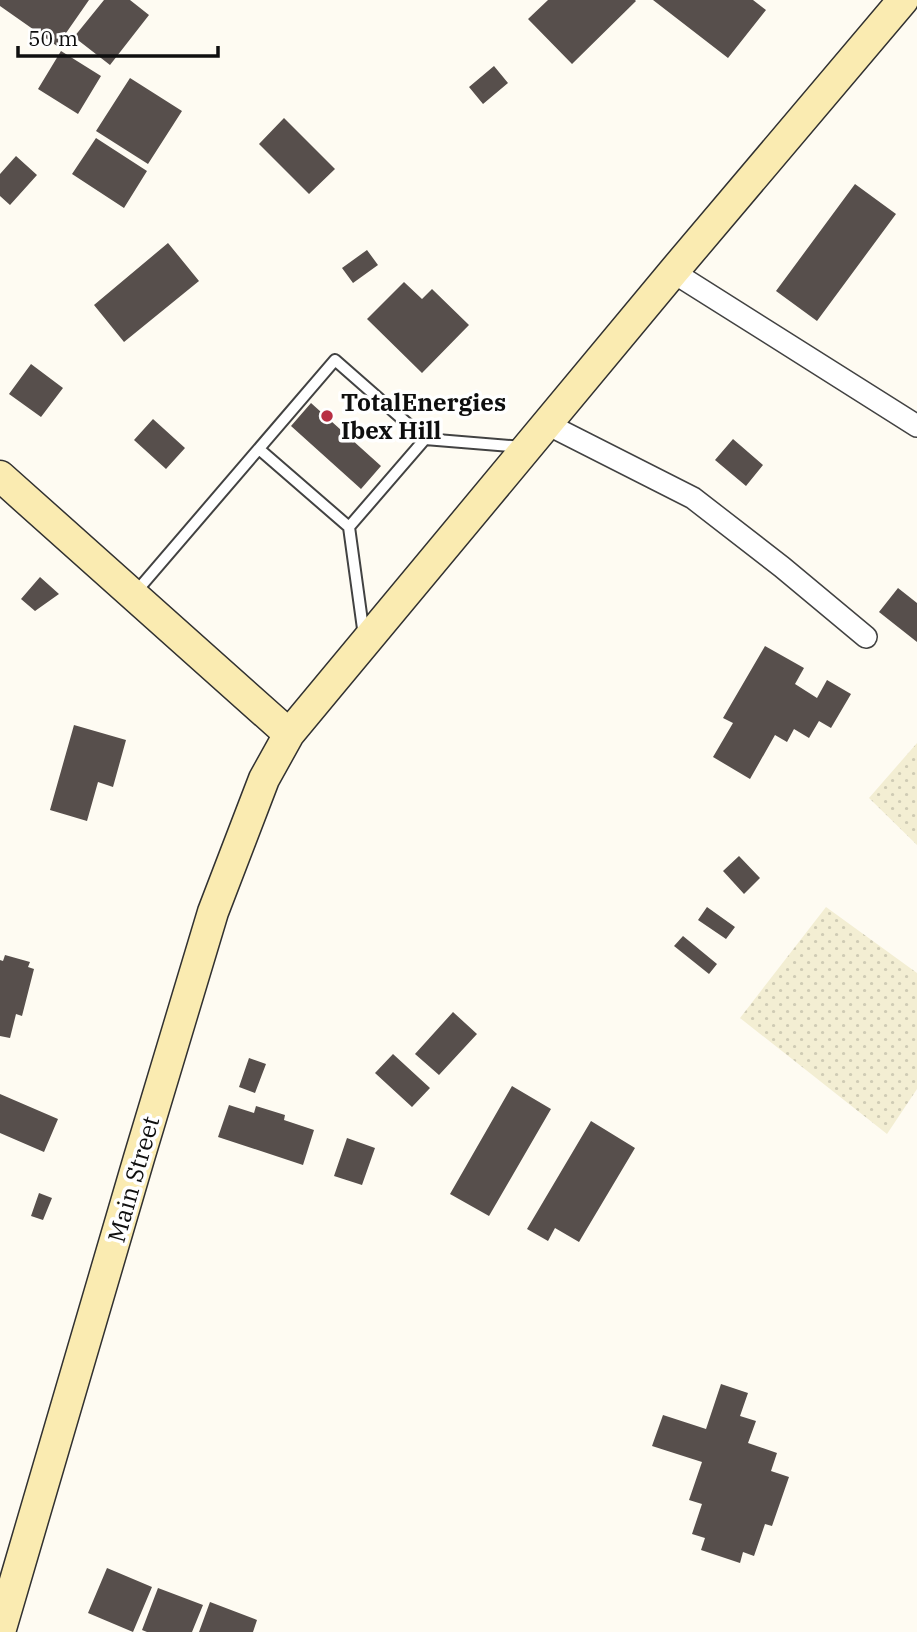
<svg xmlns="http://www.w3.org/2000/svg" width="917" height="1632" font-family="'IBM Plex Serif',serif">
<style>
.farmland{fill:url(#farmland-dots)}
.building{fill:#574f4c}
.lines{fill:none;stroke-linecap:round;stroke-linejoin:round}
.lane-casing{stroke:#424242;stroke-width:14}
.street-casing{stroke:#424242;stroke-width:24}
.secondary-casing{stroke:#313131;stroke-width:33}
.lane{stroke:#fff;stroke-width:10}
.street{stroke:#fff;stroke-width:21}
.secondary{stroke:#faebb1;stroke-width:30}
.poi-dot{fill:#b82f42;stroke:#fff;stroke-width:2.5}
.labels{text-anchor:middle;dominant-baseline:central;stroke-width:7;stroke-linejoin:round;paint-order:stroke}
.poi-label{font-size:24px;font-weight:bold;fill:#0f0f0f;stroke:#fff;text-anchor:start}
.street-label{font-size:24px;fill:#0f0f0f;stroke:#fff}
</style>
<defs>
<pattern id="farmland-dots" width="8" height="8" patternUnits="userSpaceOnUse" patternTransform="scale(1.75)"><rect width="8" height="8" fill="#f3eed3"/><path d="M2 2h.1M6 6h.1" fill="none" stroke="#cfcbb4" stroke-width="1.8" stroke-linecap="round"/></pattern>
</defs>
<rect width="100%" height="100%" fill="#fefbf2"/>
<!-- farmland -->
<path class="farmland" d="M917 743V845L869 798Z
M826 907 917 973V1089L887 1134 740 1018Z"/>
<!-- building -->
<path class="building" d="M0 0H89L57 46 0 6Z
M104 0H130L149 15 110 65 74 37Z
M548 0H635L636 1 572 64 528 19Z
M653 0H753L766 10 728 58Z
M61 51 101 76 78 114 38 89Z
M494 66 508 83 483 104 469 87Z
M130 78 182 111 148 164 96 131Z
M284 118 335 169 309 194 259 144Z
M96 138 147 171 124 208 72 174Z
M16 156 37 175 10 205 0 196V174Z
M855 184 896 214 817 321 776 291Z
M168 243 199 281 124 342 94 305Z
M367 250 378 265 353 283 342 268Z
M404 282 422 299 432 289 469 325 422 373 367 319Z
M31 364 63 388 41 417 9 394Z
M311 403 381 466 361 489 291 426Z
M153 419 185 448 166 469 134 440Z
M733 439 763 465 746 486 715 460Z
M40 577 59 594 35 611 21 599Z
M898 588 917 603V642L879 612Z
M765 646 804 668 795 684 817 698 827 680 851 694 831 728 819 721 809 738 794 729 787 742 775 735 750 779 713 757 733 723 723 718Z
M74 725 126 740 113 787 98 782 87 821 50 810Z
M739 856 760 878 744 894 723 871Z
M707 907 735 927 726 939 698 920Z
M683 936 717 964 709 974 674 946Z
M5 955 30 962 28 967 34 969 22 1016 16 1014 10 1038 0 1036V960L3 961Z
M453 1012 477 1034 439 1075 415 1054Z
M393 1054 430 1088 412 1107 375 1073Z
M249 1058 266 1064 255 1093 239 1087Z
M512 1086 551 1109 489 1216 450 1194Z
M0 1094 58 1119 44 1152 0 1133Z
M229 1105 254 1113 256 1106 285 1115 284 1120 314 1130 303 1165 218 1137Z
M591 1121 635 1148 579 1242 555 1228 548 1241 527 1229Z
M347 1138 375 1148 362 1185 334 1176Z
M39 1193 52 1198 43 1220 31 1216Z
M721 1384 748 1393 740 1416 756 1421 748 1443 777 1453 771 1471 789 1477 772 1526 765 1524 754 1556 743 1552 740 1563 701 1550 705 1538 692 1534 702 1504 689 1500 702 1462 652 1446 663 1415 706 1429Z
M107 1568 152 1587 133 1632 88 1613Z
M158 1588 203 1605 192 1632H147L142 1630Z
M210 1602 257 1620 253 1632H199Z"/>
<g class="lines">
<defs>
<path id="lane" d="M425 439 523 447
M349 527 364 636
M135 593 335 360 425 439 349 527 259 449"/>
<path id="street" d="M673 272 917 426
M547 424 693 498 782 567 866 637"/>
<path id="secondary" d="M0 476 289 734
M0 1632 139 1158 213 912 264 779 289 734 328 687 673 272 903 0"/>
</defs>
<!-- lane casing -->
<use href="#lane" class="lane-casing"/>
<!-- street casing -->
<use href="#street" class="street-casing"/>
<!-- secondary casing -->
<use href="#secondary" class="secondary-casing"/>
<!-- lane -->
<use href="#lane" class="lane"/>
<!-- street -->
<use href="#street" class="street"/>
<!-- secondary -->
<use href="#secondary" class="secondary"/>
</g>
<!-- markers -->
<circle class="poi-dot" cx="327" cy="416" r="7"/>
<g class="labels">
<!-- poi labels -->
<g class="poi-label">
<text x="341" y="402">TotalEnergies<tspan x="341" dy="28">Ibex Hill</tspan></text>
</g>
<!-- street labels -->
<g class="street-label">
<text transform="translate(133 1179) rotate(-74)">Main Street</text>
</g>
</g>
<!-- scale -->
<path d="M18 46v10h200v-10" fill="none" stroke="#0f0f0f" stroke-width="3.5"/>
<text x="28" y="46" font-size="21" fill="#0f0f0f" stroke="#ffffff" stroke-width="5" paint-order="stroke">50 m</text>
</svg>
